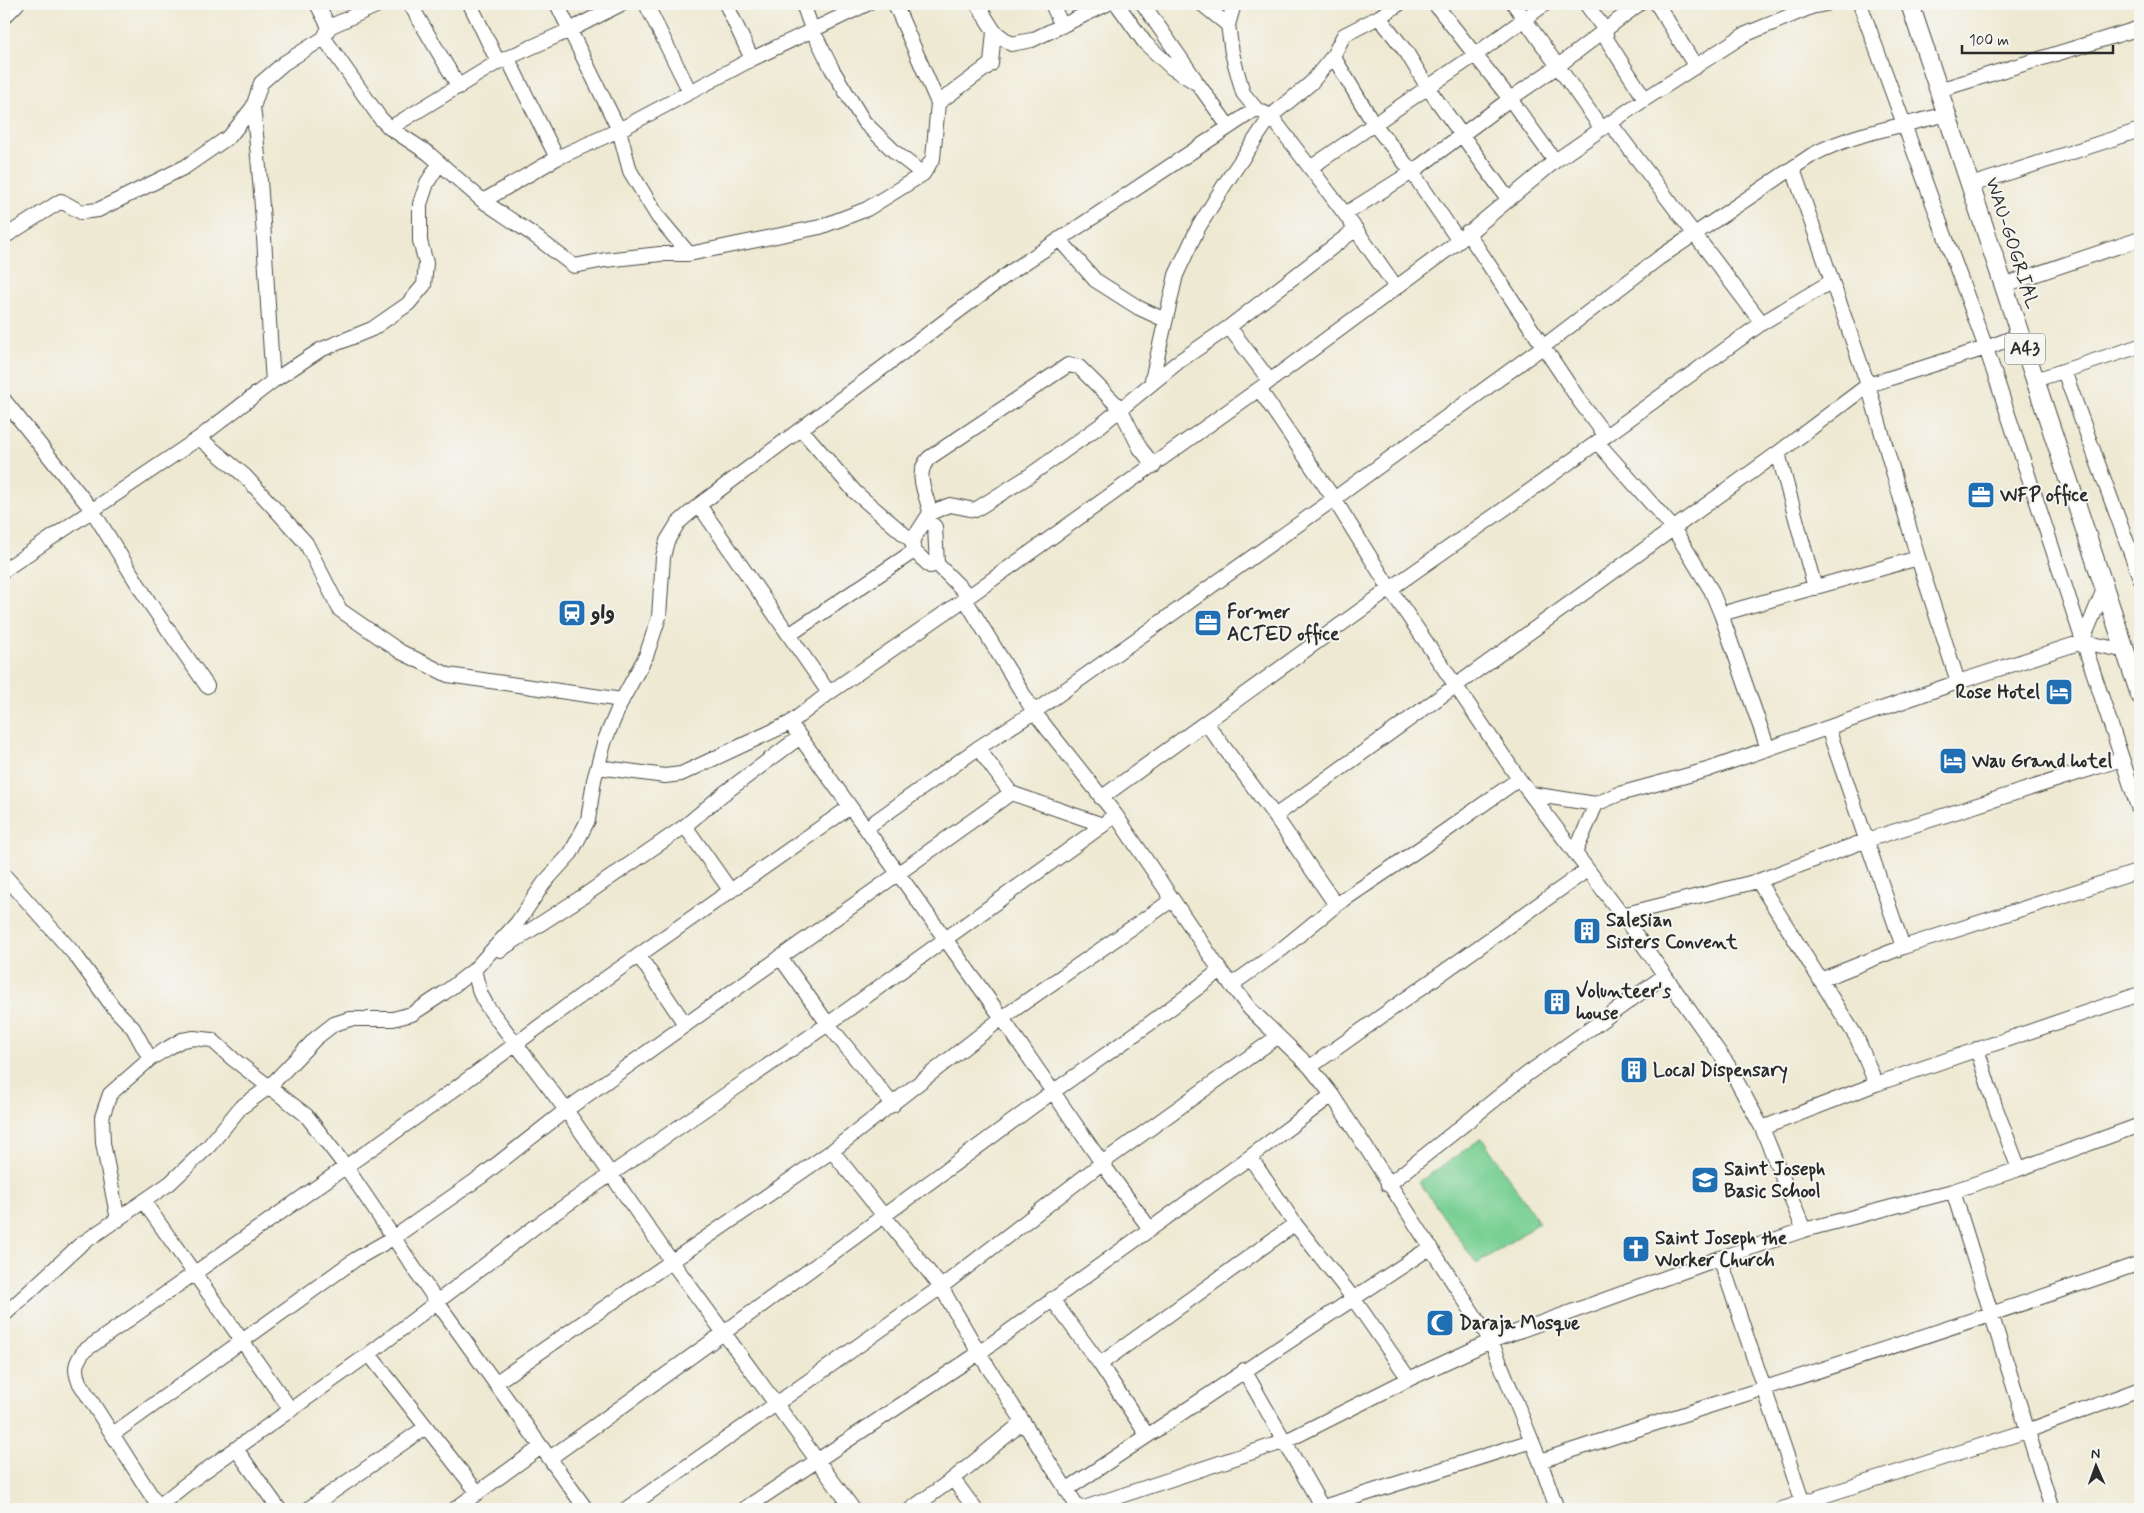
<svg xmlns="http://www.w3.org/2000/svg" width="2144" height="1513" font-family="Mynerve,'Playpen Sans Arabic',sans-serif">
<style>
.green{fill:#7ad094;stroke:#527e60}
.lines{fill:none;stroke-linecap:round;stroke-linejoin:round}
.minor-casing{stroke:#484844;stroke-width:16}
.major-casing{stroke:#484844;stroke-width:20}
.minor{stroke:#fff;stroke-width:14}
.major{stroke:#fff;stroke-width:18}
.labels{text-anchor:middle;dominant-baseline:central;stroke-width:4;stroke-linejoin:round;paint-order:stroke}
.shield{fill:#f6f6f2;stroke:#686867;stroke-width:1}
.shield-label{font-size:18px;font-weight:bold;fill:#2b2b2b}
.street-label{font-size:19px;fill:#2b2b2b;stroke:#f6f6f2}
.poi-label{font-size:19px;font-weight:bold;fill:#2b2b2b;stroke:#f6f6f2;text-anchor:start}
</style>
<rect width="100%" height="100%" fill="#f6f6f2"/>
<filter id="ink" filterUnits="userSpaceOnUse"><feTurbulence type="fractalNoise" baseFrequency=".02" numOctaves="2"/><feDisplacementMap in="SourceGraphic" scale="10" xChannelSelector="R" yChannelSelector="G"/><feConvolveMatrix kernelMatrix="1 2 1 2 8 2 1 2 1" color-interpolation-filters="sRGB"/></filter>
<filter id="wash" filterUnits="userSpaceOnUse"><feTurbulence type="fractalNoise" baseFrequency=".0096" numOctaves="4" result="noise"/><feDisplacementMap in="SourceGraphic" scale="20" xChannelSelector="R" yChannelSelector="G"/><feGaussianBlur stdDeviation="1.12" result="paint"/><feColorMatrix in="noise" values="0 0 0 0 0 0 0 0 0 0 0 0 0 0 0 0 0 1.4 0 .05"/><feComposite in="paint" operator="in"/></filter>
<g filter="url(#wash)">
<rect width="100%" height="100%" fill="#eee9d2"/>
<!-- green -->
<path class="green" d="M1482 1138 1539 1223 1477 1264 1419 1182Z"/>
</g>
<g filter="url(#ink)">
<g class="lines">
<defs>
<path id="minor" d="M317 4 329 27 324 38 380 118 390 128 428 153 483 201 532 234 574 266 605 260 660 254H689L820 227 867 209 923 174 933 158 938 103 895 4
M410 4 459 87
M470 4 498 62
M557 4 619 130 630 171 658 217 689 254
M646 4 690 92
M726 4 752 59
M803 4 812 29 832 69 864 122 896 153 923 174
M977 4 994 31
M1052 4 1062 26
M1117 4 1145 43 1172 68 1198 84 1229 127
M1143 4 1195 79
M1202 4 1228 25
M1234 4 1228 25 1232 53 1243 93 1256 109
M1435 4 1510 99 1555 161
M1514 4 1602 129
M1586 4 1605 30 1607 40 1645 99
M1657 4 1696 67
M1860 4 1986 348 2140 813
M4 17 17 4
M1379 17 1407 53 1428 88 1508 199
M329 27 380 4
M1333 56 1374 124 1412 172 1459 241
M508 59 557 158
M1939 90 2140 28
M938 103 991 64 994 31 1011 44 1032 40 1107 4
M253 107C264 198 266 290 273 381
M1610 123 1762 323
M390 128 498 62 570 30 621 4
M1310 168 1475 55 1545 4
M1793 169 1868 385 1918 558 1958 682
M1971 185 2140 130
M483 201 557 158 619 130 752 59 867 4
M1345 214 1412 172 1510 99 1558 66 1639 4
M1467 232 1581 403 1606 436
M4 237 61 201 81 212 98 210 185 167 230 136 253 107 261 83 284 63 324 38
M1059 239 1095 280 1139 308 1165 320
M2004 285 2140 239
M1229 327 1270 381
M2064 371 2140 578
M2035 380 2140 346
M1151 384 1176 275 1198 228 1225 184 1271 116 1311 83 1333 56 1344 35 1379 17 1399 4
M1259 389 1334 499 1390 589 1519 779 1622 915 1728 1065 1762 1128 1804 1230
M4 400 92 510 149 602 207 686
M801 429 855 492 912 541 914 551 930 566 937 564
M199 438 245 476 306 543 340 610 401 652 448 675 622 700
M1597 442 1673 528 1711 590 1721 614 1768 749
M1778 453 1815 588
M699 505 829 693
M930 513 950 505 975 510 1026 478 1101 425 1178 362 1229 327 1356 229
M927 519 935 527 937 564 969 596
M912 541 930 513C927 493 913 475 929 458L1068 365 1079 367 1120 408 1140 448 1154 466
M4 570 199 438 273 381 320 350 372 329 408 304 424 285 426 263 420 241V204L427 183 439 164
M965 599 1034 712 1115 814 1220 970 1250 1009 1310 1067 1332 1095 1491 1341 1540 1461 1557 1509
M1721 614 1918 558
M789 635 914 551
M2082 642 2105 587
M790 723 1002 1018 1102 1163 1150 1229
M1206 723 1275 816 1336 905
M1828 728 1903 947
M598 767 665 776 681 774 790 723 829 693 965 599 1259 389 1459 241 1555 161 1645 99 1744 35 1811 7 1826 4
M1011 793 1103 825
M1531 794 1596 804 1619 794 1707 770 1958 682 2082 642 2127 651
M1101 798 1390 589 1517 500 1762 323 1832 281
M1275 816 1778 453 1868 385 1986 348 2020 335
M866 828 978 748 1034 712 1334 499 1544 346 1659 258 1812 155C1853 133 1902 126 1947 114
M1575 853 1596 804
M4 875 76 956 113 1007 133 1028 150 1059
M1758 881 1857 1038 1876 1084
M730 890 685 826 723 794 800 737
M1622 915 1758 881 1867 840 2122 759
M500 950 585 895 685 826
M639 956 685 1024
M780 957 828 1024 893 1105
M474 970 480 993 487 1006 566 1110 672 1262 776 1404 941 1287 1102 1163 1277 1037
M1820 980 1903 947 2140 871
M1231 985 1282 949 1336 905 1431 841 1519 779
M1977 1049 1995 1106 2019 1169
M1310 1067 1587 870
M1762 1128 1876 1084 2140 994
M832 1151 941 1287 979 1353 1079 1509
M1250 1157 1295 1224 1353 1298 1409 1379
M1388 1185 1527 1074 1664 976
M1953 1191 2052 1509
M144 1202 291 1410
M118 1220 103 1143 102 1117 110 1094 150 1059 168 1048 182 1040 194 1038 212 1040 233 1059 306 1115 346 1167 437 1302 586 1509
M1720 1258 1805 1509
M1052 1299 1100 1364 1147 1435
M4 1315 80 1245 170 1183 209 1146 240 1108 269 1087 316 1038 334 1024 350 1019H393L412 1014 444 993 474 970 517 923 544 883 571 853 588 820 594 780 605 740 622 700 646 656 659 617 663 557 667 541 678 523 699 505 1012 271 1256 109 1271 116 1345 214 1396 287
M369 1354 478 1493
M1100 1364 1295 1224
M1244 1370 1323 1509
M495 1383 832 1151 1002 1018 1172 900
M113 1434 356 1259 393 1238 482 1176 566 1110 1011 793 978 748
M236 1449 279 1509
M550 1458C708 1345 865 1230 1021 1115 1087 1066 1157 1022 1220 970
M1540 1461C1740 1395 1942 1333 2140 1263
M953 1479 975 1509
M1066 1490 1431 1247
M158 1506 79 1382C74 1369 75 1363 84 1351L429 1108 582 995 850 807
M155 1509 185 1485 369 1354 536 1226 828 1024 1103 825 1115 814
M308 1509 426 1427
M455 1509 541 1447
M626 1509 776 1404 853 1509
M744 1509 979 1353 1250 1157 1332 1095
M911 1509 953 1479 1023 1422
M1081 1509 1286 1441 1409 1379 1491 1341 1720 1258 1804 1230 1953 1191 2019 1169 2140 1125
M1317 1509 1532 1441
M1782 1509 2027 1431 2140 1389"/>
<path id="major" d="M1910 4 2140 695"/>
</defs>
<!-- minor casing -->
<use href="#minor" class="minor-casing"/>
<!-- major casing -->
<use href="#major" class="major-casing"/>
<!-- minor -->
<use href="#minor" class="minor"/>
<!-- major -->
<use href="#major" class="major"/>
</g>
</g>
<!-- icons -->
<defs>
<symbol id="office-square" viewBox="-11 -11 22 22"><rect x="-9" y="-9" width="18" height="18" rx="4" fill="#1f6fb2" stroke="#f6f6f2"/><path d="M-6-3h4V-5.5h4V-3h4V5H-6ZM-1-4.5V-3h2v-1.5ZM-6 0V1H6V0Z" fill="#fff"/></symbol>
<symbol id="station-square" viewBox="-11 -11 22 22"><rect x="-9" y="-9" width="18" height="18" rx="4" fill="#1f6fb2" stroke="#f6f6f2"/><path d="M-3-6H3Q5-6 5-4V2Q5 4 3 4L4.5 6H3L1.5 4h-3L-3 6H-4.5L-3 4Q-5 4-5 2V-4Q-5-6-3-6ZM-3.5-4v3h7v-3ZM-3.5 1v1.5H-2V1ZM2 1v1.5H3.5V1Z" fill="#fff"/></symbol>
<symbol id="hotel-square" viewBox="-11 -11 22 22"><rect x="-9" y="-9" width="18" height="18" rx="4" fill="#1f6fb2" stroke="#f6f6f2"/><path d="M-6-4.5h1.5V1H6V5H4.5V3h-9V5H-6ZM-4 0a1.8 1.8 0 1 1 3.6 0ZM.5 0V-2.5h3Q6-2.5 6 0Z" fill="#fff"/></symbol>
<symbol id="building-square" viewBox="-11 -11 22 22"><rect x="-9" y="-9" width="18" height="18" rx="4" fill="#1f6fb2" stroke="#f6f6f2"/><path d="M-4-6H4V6H1V3H-1V6H-4ZM-2.5-4.3h1.7v1.8h-1.7ZM.8-4.3h1.7v1.8H.8ZM-2.5-1h1.7V.8h-1.7ZM.8-1h1.7V.8H.8Z" fill="#fff"/></symbol>
<symbol id="university-square" viewBox="-11 -11 22 22"><rect x="-9" y="-9" width="18" height="18" rx="4" fill="#1f6fb2" stroke="#f6f6f2"/><path d="M0-5L7-2L0 1L-7-2ZM-4 1L0 2.5L4 1V4Q0 6-4 4Z" fill="#fff"/></symbol>
<symbol id="church-square" viewBox="-11 -11 22 22"><rect x="-9" y="-9" width="18" height="18" rx="4" fill="#1f6fb2" stroke="#f6f6f2"/><path d="M-1.2-6h2.4v3.5h3.3v2.4h-3.3V6h-2.4V-.1h-3.3v-2.4h3.3Z" fill="#fff"/></symbol>
<symbol id="mosque-square" viewBox="-11 -11 22 22"><rect x="-9" y="-9" width="18" height="18" rx="4" fill="#1f6fb2" stroke="#f6f6f2"/><path d="M3.5-4.9A6 6 0 1 0 3.5 4.9A5 5 0 1 1 3.5-4.9Z" fill="#fff"/></symbol>
</defs>
<g fill-rule="evenodd">
<use href="#office-square" x="1965" y="479" width="32" height="32"/>
<use href="#station-square" x="556" y="597" width="32" height="32"/>
<use href="#office-square" x="1192" y="607" width="32" height="32"/>
<use href="#hotel-square" x="2043" y="676" width="32" height="32"/>
<use href="#hotel-square" x="1937" y="745" width="32" height="32"/>
<use href="#building-square" x="1571" y="915" width="32" height="32"/>
<use href="#building-square" x="1541" y="986" width="32" height="32"/>
<use href="#building-square" x="1618" y="1054" width="32" height="32"/>
<use href="#university-square" x="1689" y="1164" width="32" height="32"/>
<use href="#church-square" x="1620" y="1233" width="32" height="32"/>
<use href="#mosque-square" x="1424" y="1307" width="32" height="32"/>
</g>
<g class="labels">
<!-- shield labels -->
<rect class="shield" x="2005" y="333.5" width="40" height="31" rx="4"/>
<g class="shield-label">
<text x="2025" y="349">A43</text>
</g>
<!-- street labels -->
<g class="street-label">
<text transform="translate(2012 243) rotate(72)">WAU-GOGRIAL</text>
</g>
<!-- poi labels -->
<g class="poi-label">
<text x="2000" y="495">WFP office</text>
<text x="1227" y="612">Former<tspan x="1227" dy="22">ACTED office</tspan></text>
<text x="591" y="613">واو</text>
<text x="2040" y="692" text-anchor="end">Rose Hotel</text>
<text x="1972" y="761">Wau Grand hotel</text>
<text x="1606" y="920">Salesian<tspan x="1606" dy="22">Sisters Convent</tspan></text>
<text x="1576" y="991">Volunteer's<tspan x="1576" dy="22">house</tspan></text>
<text x="1653" y="1070">Local Dispensary</text>
<text x="1724" y="1169">Saint Joseph<tspan x="1724" dy="22">Basic School</tspan></text>
<text x="1655" y="1238">Saint Joseph the<tspan x="1655" dy="22">Worker Church</tspan></text>
<text x="1459" y="1323">Daraja Mosque</text>
</g>
</g>
<!-- margin -->
<rect width="2144" height="1513" fill="none" stroke="#f6f6f2" stroke-width="20"/>
<!-- north arrow -->
<g transform="translate(2096 1466) rotate(358)" stroke="#f6f6f2" stroke-width="4" paint-order="stroke">
<path d="M0-4L9 19L0 12L-9 19Z" fill="#2b2b2b"/>
<text y="-8" font-size="14" font-weight="bold" text-anchor="middle" fill="#2b2b2b">N</text>
</g>
<!-- scale -->
<path d="M1962 45v8h151v-8" fill="none" stroke="#2b2b2b" stroke-width="2.5"/>
<text x="1969" y="45" font-size="15" fill="#2b2b2b" stroke="#f6f6f2" stroke-width="4" paint-order="stroke">100 m</text>
</svg>
